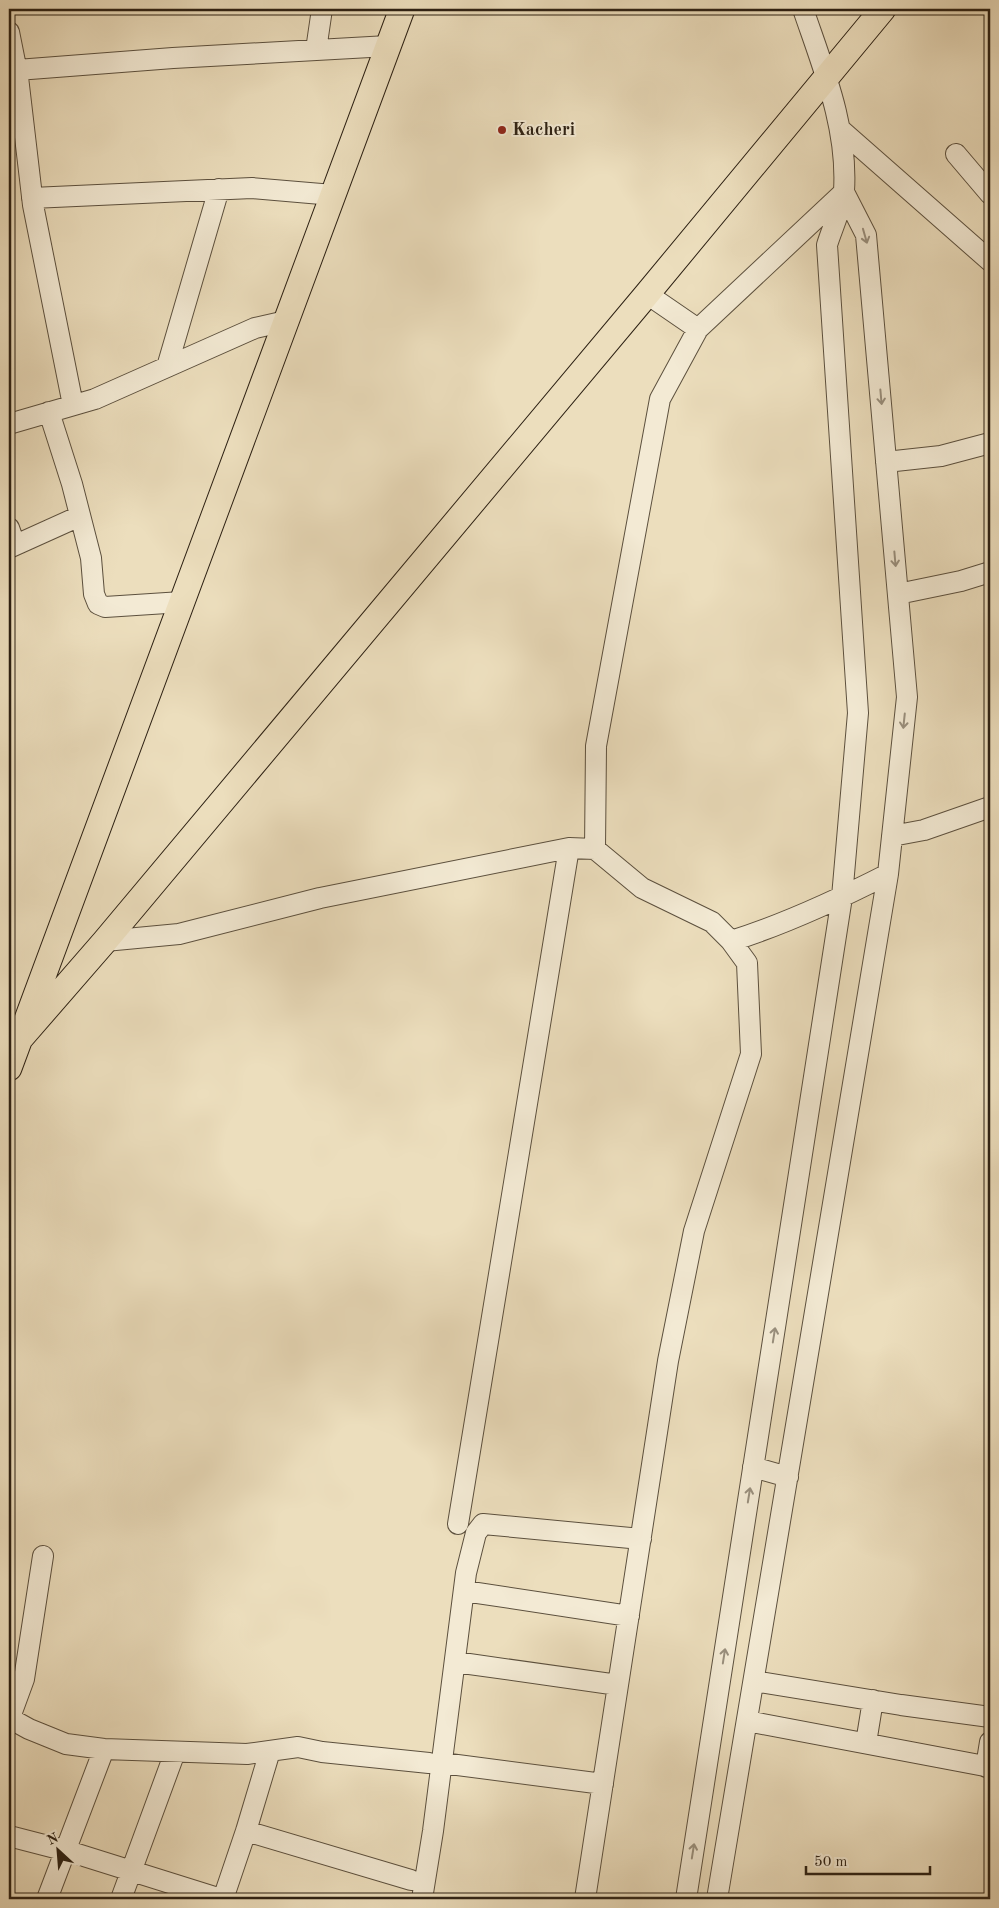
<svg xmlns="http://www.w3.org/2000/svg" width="999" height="1908" font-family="'Old Standard TT',serif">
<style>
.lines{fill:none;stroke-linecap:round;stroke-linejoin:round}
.minor-casing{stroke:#5c503e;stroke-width:22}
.major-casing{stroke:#2c2013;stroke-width:27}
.minor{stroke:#f3ead4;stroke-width:20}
.major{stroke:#ecdebd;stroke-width:25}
.oneway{stroke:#998f7d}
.poi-dot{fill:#8f2418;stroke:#f3ead4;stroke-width:2}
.labels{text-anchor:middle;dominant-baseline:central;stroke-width:4;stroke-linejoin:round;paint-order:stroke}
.poi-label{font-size:18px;font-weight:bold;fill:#2c2013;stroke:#f3ead4;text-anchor:start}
</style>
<rect width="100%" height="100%" fill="#ecdebd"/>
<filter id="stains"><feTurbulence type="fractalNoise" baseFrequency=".004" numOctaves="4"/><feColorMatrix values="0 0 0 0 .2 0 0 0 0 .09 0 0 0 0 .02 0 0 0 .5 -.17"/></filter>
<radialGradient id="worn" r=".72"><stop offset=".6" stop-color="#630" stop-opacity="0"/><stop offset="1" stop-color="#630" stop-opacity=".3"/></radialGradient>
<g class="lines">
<defs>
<path id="minor" d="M9 32 18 77 33 205 73 405
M316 50 322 9
M17 70 173 58 388 46
M841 130 990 261
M956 154 990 194
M32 198 252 188 333 195
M647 294 698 329
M167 367 219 189
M49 412 72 484 91 558 94 594 98 604 105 607 182 602
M9 424 95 399 255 328 286 321
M886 462 941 456 990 443
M9 528 15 545
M9 548 80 516
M898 594 961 581 990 572
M892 836 924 830 990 807
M595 849 596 746 660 399 698 329 842 194
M105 941 179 934 320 898 569 848 595 849 642 888 712 922 731 941 747 963 751 1054 694 1231 668 1361 585 1899
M731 941C786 924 837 900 888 874
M753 1467 788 1477
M458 1524 569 848
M464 1591 629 1616
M455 1662 618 1685
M754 1681 901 1705 990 1717
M9 1718 29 1729 66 1744 104 1749 247 1754 298 1747 322 1752 429 1763
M9 1720 24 1679 43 1556
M747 1721 990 1767
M866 1743 873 1700
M442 1763 603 1784
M986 1767 990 1742
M246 1831 411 1880
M9 1836 71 1852 221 1899
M47 1899 104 1749
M121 1899 175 1752
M223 1899 246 1831 270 1751
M422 1899 433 1831 466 1573 476 1533 483 1524 641 1539
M686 1899 842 897 858 713 827 245C831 231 843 205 844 191 848 127 823 68 803 9
M717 1899 888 874 907 697 866 235 844 192"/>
<path id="major" d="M19 1040 105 941 647 294 883 9
M9 1068 402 9"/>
</defs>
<!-- minor casing -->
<use href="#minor" class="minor-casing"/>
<!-- major casing -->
<use href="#major" class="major-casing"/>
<!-- minor -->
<use href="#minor" class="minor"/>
<!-- major -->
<use href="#major" class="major"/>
</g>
<!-- one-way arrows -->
<defs><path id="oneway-shaft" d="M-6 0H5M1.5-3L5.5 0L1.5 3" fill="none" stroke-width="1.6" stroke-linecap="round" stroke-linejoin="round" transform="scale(1.25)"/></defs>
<g class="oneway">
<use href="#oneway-shaft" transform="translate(865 236) rotate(74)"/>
<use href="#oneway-shaft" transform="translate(881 397) rotate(85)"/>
<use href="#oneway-shaft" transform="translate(895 559) rotate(85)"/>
<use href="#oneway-shaft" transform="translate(904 721) rotate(96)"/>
<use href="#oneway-shaft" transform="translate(774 1335) rotate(-81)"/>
<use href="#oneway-shaft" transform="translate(749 1495) rotate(-81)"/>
<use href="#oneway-shaft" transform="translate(724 1656) rotate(-81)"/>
<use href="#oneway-shaft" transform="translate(693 1851) rotate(-81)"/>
</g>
<!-- markers -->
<circle class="poi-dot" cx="502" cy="130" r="5"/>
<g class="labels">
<!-- poi labels -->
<g class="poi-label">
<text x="512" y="130">Kacheri</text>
</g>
</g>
<!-- margin -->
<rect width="999" height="1908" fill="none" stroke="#ecdebd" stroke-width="30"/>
<rect x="10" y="10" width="979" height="1888" fill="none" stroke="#2c2013" stroke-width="2.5"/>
<rect x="15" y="15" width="969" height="1878" fill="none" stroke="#2c2013"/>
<!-- north arrow -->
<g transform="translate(58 1850) rotate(334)" stroke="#f3ead4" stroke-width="4" paint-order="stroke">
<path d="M0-4L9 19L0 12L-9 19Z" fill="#2c2013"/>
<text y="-8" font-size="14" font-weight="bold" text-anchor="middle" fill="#2c2013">N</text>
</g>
<!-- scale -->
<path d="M806 1866v8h124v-8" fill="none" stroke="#2c2013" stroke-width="2.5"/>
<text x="814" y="1866" font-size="15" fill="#2c2013" stroke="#f3ead4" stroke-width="4" paint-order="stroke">50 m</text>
<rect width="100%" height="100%" filter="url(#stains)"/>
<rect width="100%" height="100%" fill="url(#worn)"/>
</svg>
